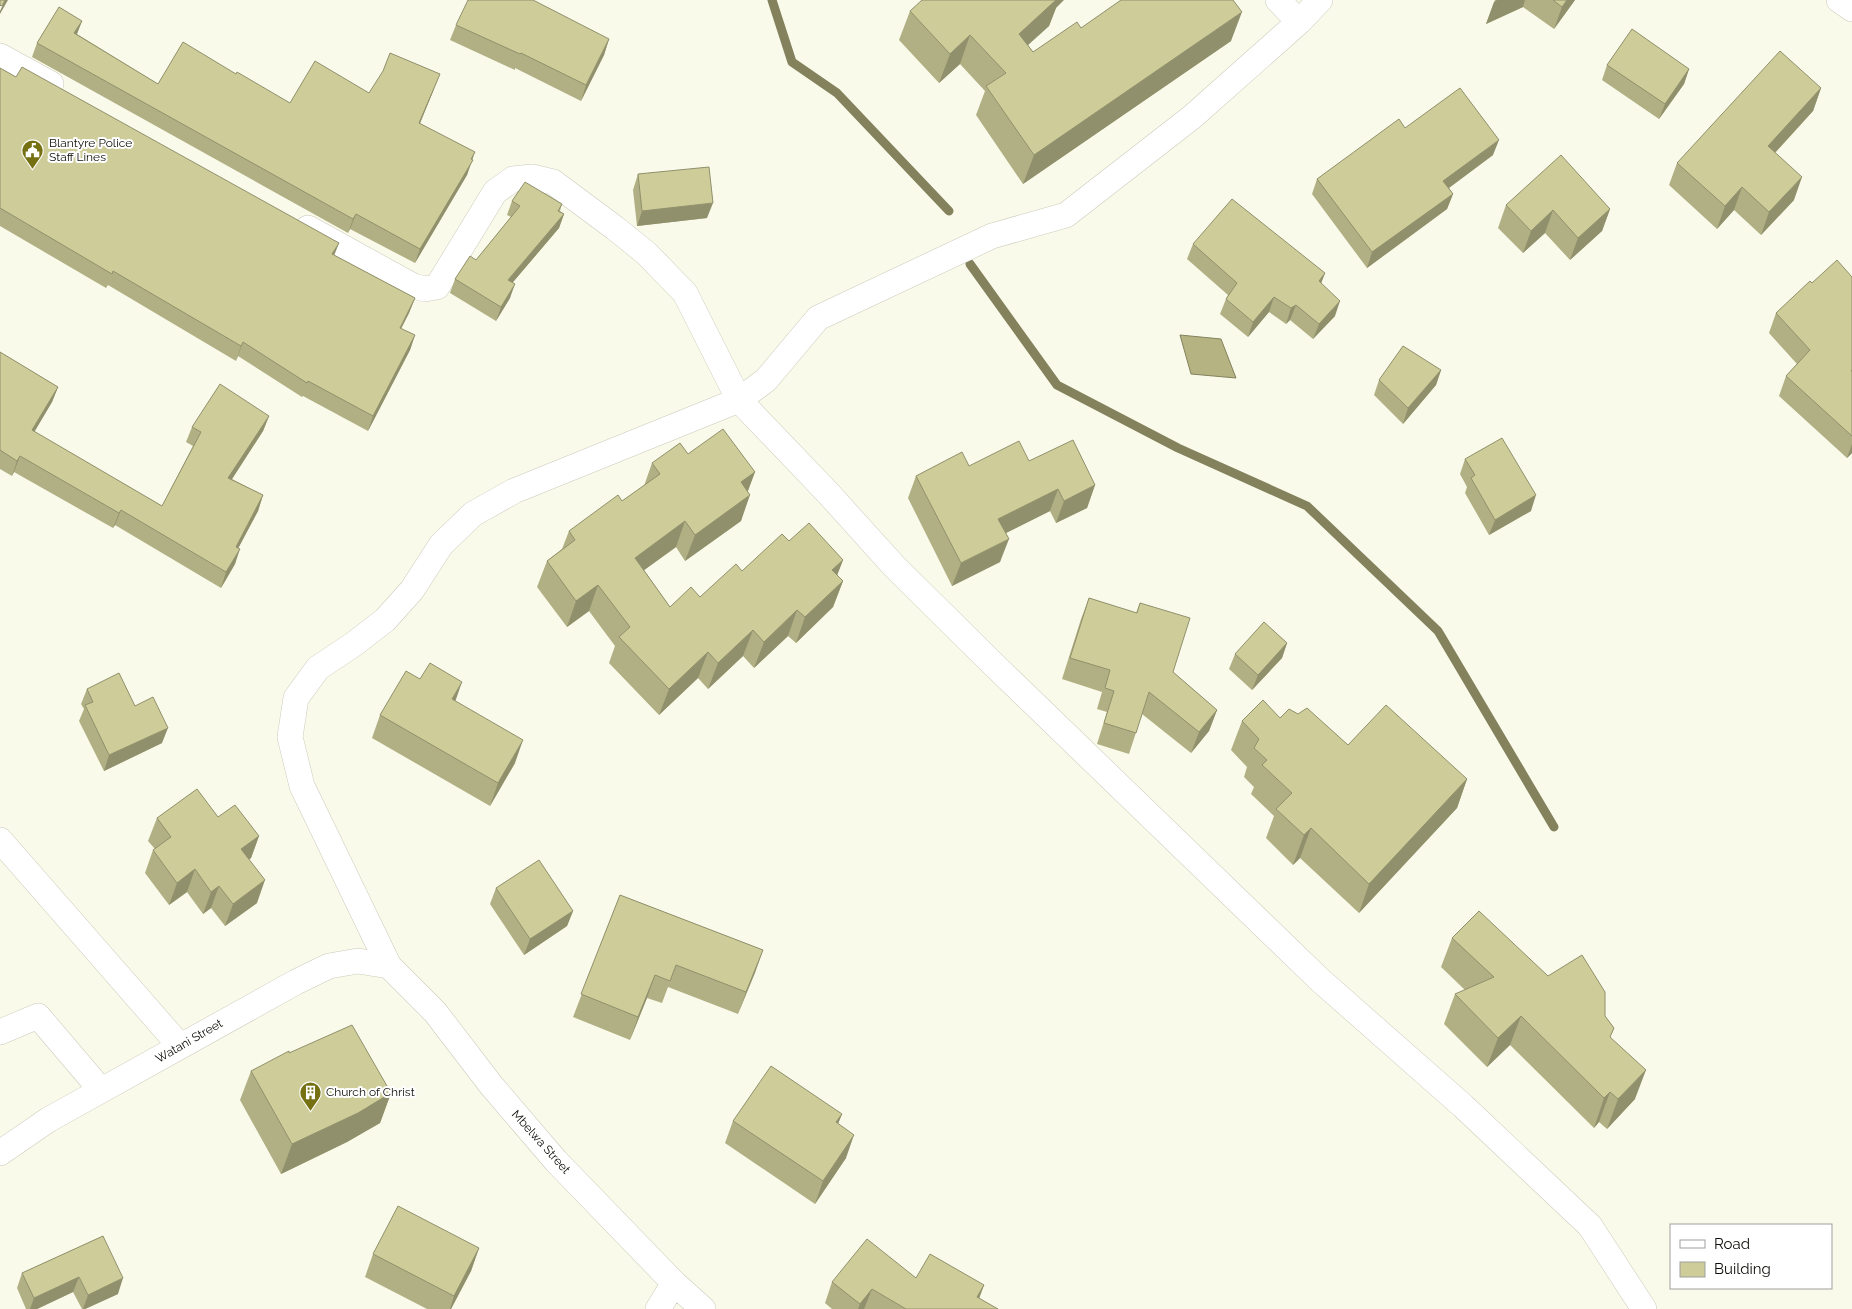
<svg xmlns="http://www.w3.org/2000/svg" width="1852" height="1309" font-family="Raleway,sans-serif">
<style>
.water{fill:#b5b381;stroke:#83825d}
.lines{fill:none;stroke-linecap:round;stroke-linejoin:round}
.stream{stroke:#83825d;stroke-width:9}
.street-casing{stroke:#cbcbbc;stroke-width:26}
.street{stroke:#fff;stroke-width:25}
.wall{fill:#b1b084}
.shaded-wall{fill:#90906c}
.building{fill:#cecd9a;stroke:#90906c}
.labels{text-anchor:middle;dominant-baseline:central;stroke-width:4;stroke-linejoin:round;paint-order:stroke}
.poi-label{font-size:12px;fill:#0e0e09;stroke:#fff;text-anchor:start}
.street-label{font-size:12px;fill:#0e0e09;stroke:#fff}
</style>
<rect width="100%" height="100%" fill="#fafaeb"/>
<!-- water -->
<path class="water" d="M1180 335 1221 339 1236 378 1191 374Z"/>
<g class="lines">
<!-- stream -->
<path class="stream" d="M772 0 792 62 837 93 949 211
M970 264 1057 385 1178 448 1307 506 1438 631 1554 827"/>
<defs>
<path id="street" d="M1278 0 1299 22
M1839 0 1852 9
M0 56 51 84
M308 228 413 286 425 289 437 287 495 192 513 179 532 177 553 182 615 228 646 253 685 293 739 400 828 493 894 566 991 662 1320 980 1463 1106 1590 1226 1644 1309
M0 840 180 1046
M0 1032 38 1016 101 1090
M0 1153 48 1120 296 982 329 966 358 961 389 966
M658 1309 674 1283
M703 1309 674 1283 556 1161 491 1085 435 1012 389 966 302 786 290 737 296 698 318 668 354 644 385 620 412 590 441 545 473 514 514 491 739 400 766 380 818 318 992 236 1066 215 1192 117 1299 22 1320 0"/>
</defs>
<!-- street casing -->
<use href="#street" class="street-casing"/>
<!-- street -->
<use href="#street" class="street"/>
</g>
<!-- wall -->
<path class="wall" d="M1495 0H1575L1554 29 1523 7 1486 24Z
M1056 8 1049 26 1028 45 1033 52 1081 28 1231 41 1023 184 976 115 985 91 960 64 939 83 899 40 910 11Z
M82 21 77 34 158 84 236 74 290 103 369 93 434 89 420 123 472 160 467 175 415 263 350 229 348 233 32 57 37 43Z
M456 25 609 39 604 55 581 101 515 68V70L450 40Z
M1607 65 1689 69 1684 84 1659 119 1602 80Z
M0 68 16 77 339 243 334 255 415 298 409 313 401 329 415 335 410 350 368 431 303 396 302 397 238 356 236 361 108 285 106 288 0 226Z
M1821 88 1813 111 1775 153 1794 200 1761 235 1734 210 1717 229 1669 185 1677 163Z
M1405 128 1493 155 1449 188 1453 194 1447 209 1367 268 1312 194 1317 179Z
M638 174 707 218 637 226 633 190Z
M512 201 562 204 560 211 564 214 559 228 513 282 510 298 496 321 450 293 455 279 476 260 511 217 507 215Z
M1506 205 1610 209 1602 231 1570 260 1545 233 1523 253 1498 228Z
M1193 244 1325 273 1321 283 1335 316 1313 339 1290 320 1286 324 1269 312 1248 337 1220 314 1226 299 1228 295 1187 259Z
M1852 277V453L1847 458 1779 396 1786 376 1797 364 1769 333 1776 313 1812 283Z
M0 352 58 387 52 402 34 432 162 506 193 446 186 442 192 427 269 416 263 431 232 479 263 495 258 511 238 548 235 564 221 588 115 525 113 528 14 472 12 476 0 469Z
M1441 370 1436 385 1403 424 1374 395 1379 380Z
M688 454 755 472 748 491 741 521 685 561 676 547 644 570 670 607 700 597 789 541 843 560 837 575 843 581 833 607 796 643 788 636 754 668 743 656 708 689 698 678 659 715 609 663 615 646 589 611 567 627 537 587 547 561 562 549 569 531 622 501 644 486 652 463Z
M1465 459 1531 511 1489 535 1465 493 1467 487 1460 474Z
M1029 461 1095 485 1087 508 1056 523 1050 511 1006 533 1000 562 952 586 908 498 916 476 969 466Z
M1089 598 1136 613 1140 603 1173 672 1217 710 1209 731 1191 753 1142 714 1129 754 1097 744 1107 712 1097 709 1102 692 1062 679 1081 619Z
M1287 643 1282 658 1252 690 1229 669 1235 654Z
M420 679 455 701 515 763 490 806 372 738 380 715Z
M87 689 135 706 162 743 104 771 79 721 84 709 81 704Z
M1280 718 1348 745 1467 779 1457 808 1359 913 1300 858 1293 865 1266 838 1274 816 1251 794 1254 787 1244 777 1247 767 1231 750 1242 721Z
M218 817 259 836 251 858 249 859 257 903 225 926 211 908 203 914 187 892 169 905 145 873 153 850 155 849 148 841 157 818Z
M496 888 573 911 567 926 524 955 490 904Z
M620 895 763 950 738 1014 668 987 662 1003 647 998 630 1040 573 1017Z
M1452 938 1548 976 1605 1016 1614 1028 1610 1037 1635 1099 1607 1129 1599 1122 1594 1128 1510 1045 1487 1067 1444 1024 1455 994 1465 990 1441 967Z
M289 1053 391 1093 380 1123 347 1142 281 1174 240 1100 251 1071Z
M842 1114 838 1124 846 1158 815 1204 725 1143 733 1121Z
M103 1236 118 1294 85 1309H82L73 1292 37 1309H26L17 1288 22 1273Z
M479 1248 471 1271 451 1309H427L365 1277 373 1254Z
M916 1278 984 1285 979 1299 998 1309H832L825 1303 832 1282Z"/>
<!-- shaded-wall -->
<path class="shaded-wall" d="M5 0H8L0 14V11Z
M1050 0H1064L1056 8 1049 26 1008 63 1019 34Z
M1497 0H1525L1523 7 1486 24 1494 2Z
M1567 0H1575L1554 29 1562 7Z
M1242 12 1231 41 1023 184 1034 155Z
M82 21 76 36 74 33Z
M970 35 960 64 939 83 950 54Z
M609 39 604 55 581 101 586 85Z
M1689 69 1684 84 1659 119 1665 104Z
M440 74 434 89 414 138 419 123Z
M1821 88 1813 111 1760 169 1768 146Z
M1499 140 1493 155 1438 196 1443 181Z
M475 152 467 175 415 263 420 249Z
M1802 177 1794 200 1761 235 1769 212Z
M1742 187 1734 210 1717 229 1725 206Z
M1453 194 1447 209 1367 268 1372 252Z
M713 203 707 218 637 226 642 211Z
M1610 209 1602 231 1570 260 1578 238Z
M1553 210 1545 233 1523 253 1531 231Z
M356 214 350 229 348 233 353 219Z
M564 214 559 228 503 294 508 280Z
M339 243 333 258 332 254Z
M1325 273 1319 289V281Z
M515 284 510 298 496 321 501 307Z
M1274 297 1269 312 1248 337 1253 322Z
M415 298 409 313 394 342 400 328Z
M1340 301 1335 316 1313 339 1319 324Z
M1296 305 1290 320 1286 324 1291 308Z
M415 335 410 350 368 431 373 416Z
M243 342 238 356 236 361 241 346Z
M1441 370 1436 385 1403 424 1408 408Z
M58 387 52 402 26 446 32 430Z
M269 416 263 431 223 493 228 478Z
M1852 444V453L1847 458Z
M20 456 14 472 12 476 17 461Z
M755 472 745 498 741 482Z
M1095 485 1087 508 1056 523 1064 501Z
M1058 489 1050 511 990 541 998 519Z
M263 495 258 511 231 562 236 547Z
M750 495 741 521 685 561 695 535Z
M1536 495 1531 511 1489 535 1495 520Z
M121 510 115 525 113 528 119 513Z
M685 521 676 547 625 584 635 558Z
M1009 539 1000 562 952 586 961 563Z
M240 549 235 564 221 588 226 572Z
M843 560 833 586 832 570Z
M843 581 833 607 796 643 805 617Z
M598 585 589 611 567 627 576 601Z
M797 610 788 636 754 668 764 642Z
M753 630 743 656 708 689 718 663Z
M1287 643 1282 658 1252 690 1258 675Z
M708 652 698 678 659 715 669 689Z
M462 682 454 705 452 699Z
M1217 710 1209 731 1191 753 1199 732Z
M168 728 162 743 104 771 109 755Z
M523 740 515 763 490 806 498 783Z
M1467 779 1457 808 1359 913 1369 884Z
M1311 828 1300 858 1293 865 1304 835Z
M259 836 251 858 233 871 241 849Z
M195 869 187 892 169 905 177 883Z
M265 880 257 903 225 926 233 904Z
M219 886 211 908 203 914 211 892Z
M573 911 567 926 524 955 530 939Z
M763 950 755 973 738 1014 746 992Z
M655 975 647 998 630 1040 638 1017Z
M1521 1016 1510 1045 1487 1067 1498 1038Z
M1646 1070 1635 1099 1607 1129 1618 1099Z
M1610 1092 1599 1122 1594 1128 1604 1098Z
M391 1093 380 1123 347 1142 281 1174 292 1144Z
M842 1114 833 1136 836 1122Z
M854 1135 846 1158 815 1204 823 1181Z
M479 1248 471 1271 451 1309H450L454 1296Z
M79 1277 73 1292 37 1309H30L34 1298Z
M123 1278 118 1294 85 1309H83L88 1295Z
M984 1285 976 1306 977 1297Z
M872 1289 864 1309H858L860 1304Z"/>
<!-- building -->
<path class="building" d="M0 0H5L2 6 1 5 0 6Z
M468 0H533L609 39 586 85 521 53 520 54 456 25Z
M922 0H1056L1019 34 1033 52 1077 22 1081 28 1121 0H1233L1242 12 1034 155 986 86 1006 73 970 35 950 54 910 11Z
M1553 0H1567L1562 7Z
M59 7 82 21 74 33 158 84 183 42 236 74 237 72 290 103 315 61 369 93 383 71 390 53 440 74 419 123 475 152 471 159 473 160 420 249 356 214 353 219 37 43Z
M1632 29 1689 69 1665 104 1607 65Z
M1780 51 1821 88 1768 146 1802 177 1769 212 1742 187 1725 206 1677 163Z
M22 67 339 243 332 254 415 298 400 328 415 335 373 416 308 381 307 383 243 342 241 346 113 271 112 274 0 208V68L16 77Z
M1460 88 1499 140 1443 181 1453 194 1372 252 1317 179 1399 119 1405 128Z
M1561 155 1610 209 1578 238 1553 210 1531 231 1506 205Z
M709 167 713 203 642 211 638 174Z
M525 182 562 204 558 211 564 214 508 280 515 284 501 307 455 279 470 256 476 260 520 206 512 201Z
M1232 199 1325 273 1319 281 1340 301 1319 324 1296 305 1291 308 1274 297 1253 322 1226 299 1237 283 1193 244Z
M1837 260 1852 277V370L1851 371H1852V436L1786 376 1810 350 1776 313 1810 281 1812 283Z
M1403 346 1441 370 1408 408 1379 380Z
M0 352 58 387 32 430 162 506 201 432 192 427 220 384 269 416 228 478 263 495 236 547 240 549 226 572 121 510 119 513 20 456 17 461 0 450Z
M723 429 755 472 741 482 750 495 695 535 685 521 635 558 670 607 691 587 700 597 736 564 742 571 782 534 789 541 809 523 843 560 832 570 843 581 805 617 797 610 764 642 753 630 718 663 708 652 669 689 619 637 630 627 598 585 576 601 547 561 575 540 569 531 618 495 622 501 660 474 652 463 680 443 688 454Z
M1502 438 1536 495 1495 520 1471 478 1475 475 1465 459Z
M1073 440 1095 485 1064 501 1058 489 998 519 1009 539 961 563 916 476 962 452 969 466 1019 441 1029 461Z
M1089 598 1137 613 1140 603 1190 618 1173 672 1217 710 1199 732 1149 692 1136 733 1104 723 1114 691 1105 688 1110 670 1070 658Z
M1264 622 1287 643 1258 675 1235 654Z
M430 663 462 682 452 699 523 740 498 783 380 715 406 671 420 679Z
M119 673 135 706 153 697 168 728 109 755 85 705 93 702 87 689Z
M1263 700 1280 718 1289 709 1298 714 1307 708 1348 745 1386 705 1467 779 1369 884 1311 828 1304 835 1276 809 1292 793 1262 765 1267 760 1254 748 1259 739 1242 721Z
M197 789 218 817 235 805 259 836 241 849 265 880 233 904 219 886 211 892 195 869 177 883 153 850 171 837 157 818Z
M539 860 573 911 530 939 496 888Z
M620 895 763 950 746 992 676 965 670 981 655 975 638 1017 581 994Z
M1479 911 1548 976 1582 955 1605 992V1016L1614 1028 1610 1037 1646 1070 1618 1099 1610 1092 1604 1098 1521 1016 1498 1038 1455 994 1494 977 1452 938Z
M352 1025 391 1093 358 1113 292 1144 251 1071 289 1051V1053Z
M771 1066 842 1114 836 1122 854 1135 823 1181 733 1121Z
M398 1206 479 1248 454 1296 373 1254Z
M103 1236 123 1278 88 1295 79 1277 34 1298 22 1273Z
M867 1239 916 1278 930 1254 984 1285 977 1297 998 1309H906L872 1289 860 1304 832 1282Z"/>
<!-- icons -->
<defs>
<symbol id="civic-pin" viewBox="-11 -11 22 30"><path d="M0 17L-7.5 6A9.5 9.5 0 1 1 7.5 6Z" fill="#757011" stroke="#fff"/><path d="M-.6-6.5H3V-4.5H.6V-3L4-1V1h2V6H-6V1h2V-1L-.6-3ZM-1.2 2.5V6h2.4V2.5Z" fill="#fff"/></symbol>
<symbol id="building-pin" viewBox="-11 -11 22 30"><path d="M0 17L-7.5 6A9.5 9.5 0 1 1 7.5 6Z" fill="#757011" stroke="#fff"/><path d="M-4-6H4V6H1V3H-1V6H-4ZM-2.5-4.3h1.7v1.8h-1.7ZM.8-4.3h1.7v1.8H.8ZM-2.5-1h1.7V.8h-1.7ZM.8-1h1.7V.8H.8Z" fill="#fff"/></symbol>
</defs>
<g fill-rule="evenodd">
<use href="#civic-pin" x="20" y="138" width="25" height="34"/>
<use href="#building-pin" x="298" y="1080" width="25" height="34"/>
</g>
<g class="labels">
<!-- poi labels -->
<g class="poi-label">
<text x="49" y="143">Blantyre Police<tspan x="49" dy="14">Staff Lines</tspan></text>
<text x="326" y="1092">Church of Christ</text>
</g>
<!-- street labels -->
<g class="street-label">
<text transform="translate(189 1041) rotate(-30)">Watani Street</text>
<text transform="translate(541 1142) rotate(48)">Mbelwa Street</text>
</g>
</g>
<!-- legend -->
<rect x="1670" y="1224" width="162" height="65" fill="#ffffff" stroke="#9f9f9d"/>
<rect x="1680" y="1240" width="25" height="8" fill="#ffffff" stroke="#9f9f9d"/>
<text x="1714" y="1249" font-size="15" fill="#0e0e09">Road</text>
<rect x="1680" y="1262" width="25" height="15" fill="#cecd9a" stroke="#9f9f9d"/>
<text x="1714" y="1274" font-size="15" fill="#0e0e09">Building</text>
</svg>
